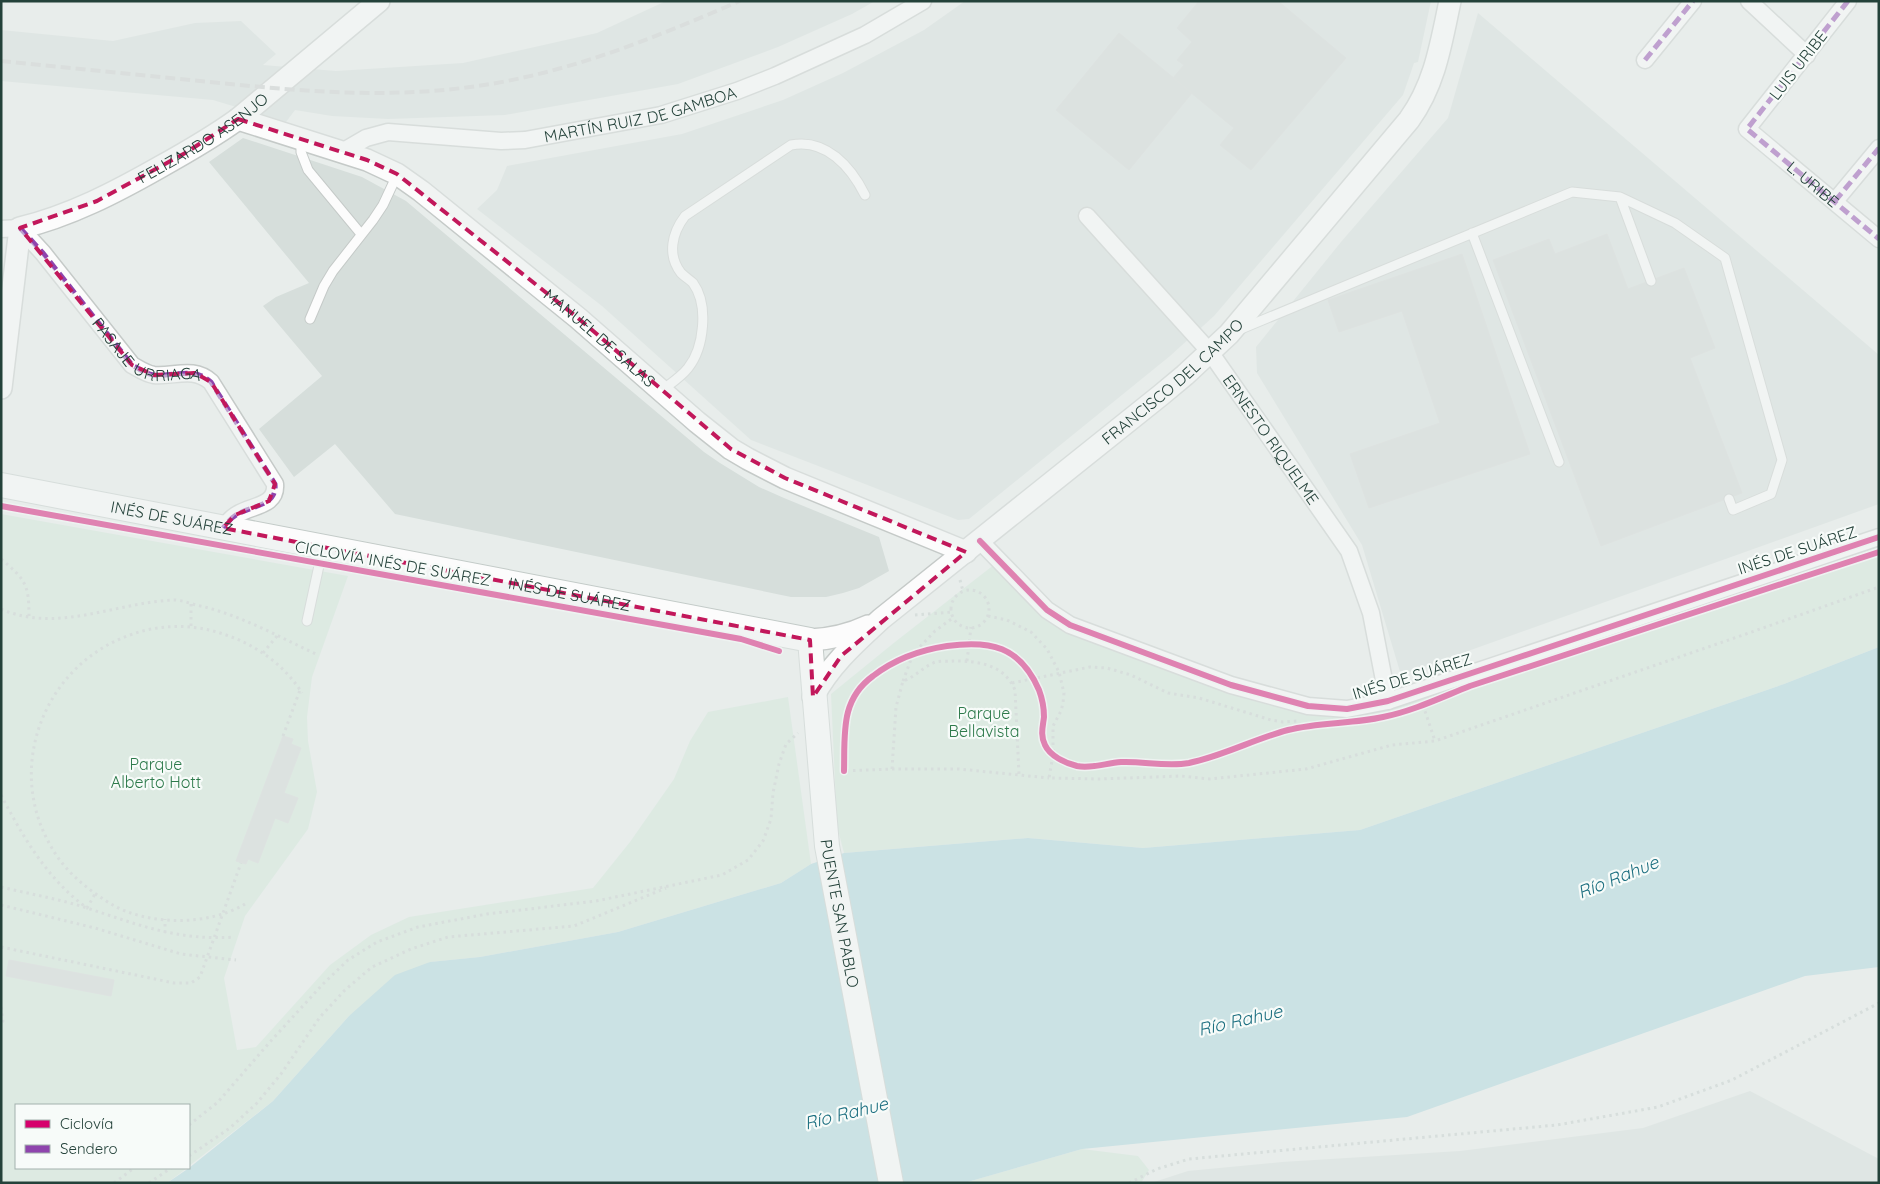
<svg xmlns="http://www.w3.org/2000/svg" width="1880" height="1184" font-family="Quicksand,sans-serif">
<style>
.built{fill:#d6dedb}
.green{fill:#d1e6d8}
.water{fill:#a9d4db}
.building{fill:#cfd4d2;stroke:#d1d6d4}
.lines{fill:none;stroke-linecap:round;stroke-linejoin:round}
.service-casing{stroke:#c5cac8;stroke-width:11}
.minor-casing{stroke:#c5cac8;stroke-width:19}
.tertiary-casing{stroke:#c5cac8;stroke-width:24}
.secondary-casing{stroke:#c3cbc8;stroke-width:26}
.path{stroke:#c3ccca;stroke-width:3;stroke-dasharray:2.5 4;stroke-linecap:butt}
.service{stroke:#fcfcfc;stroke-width:9}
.minor{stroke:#fcfcfc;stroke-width:16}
.tertiary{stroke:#fcfcfc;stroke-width:21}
.secondary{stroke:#fcfcfc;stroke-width:24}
.rail{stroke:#c9cdcc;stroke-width:4;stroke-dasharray:10 5;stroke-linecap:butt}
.quiet{stroke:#8e44ad;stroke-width:5;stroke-dasharray:10 5;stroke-linecap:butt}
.cycleway-casing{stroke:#f7fbf9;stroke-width:9}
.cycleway{stroke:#d6006c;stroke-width:6}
.marked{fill:none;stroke:#c2185b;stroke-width:4;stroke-dasharray:10 6;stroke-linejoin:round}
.labels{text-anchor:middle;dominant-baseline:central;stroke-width:4.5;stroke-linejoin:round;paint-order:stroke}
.street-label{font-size:16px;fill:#24423a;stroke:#f7fbf9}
.park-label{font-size:16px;fill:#2d7a4b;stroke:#f7fbf9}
.water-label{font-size:18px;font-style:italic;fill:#1c6f80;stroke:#f7fbf9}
</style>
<rect width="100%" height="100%" fill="#e8edeb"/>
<!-- built -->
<path class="built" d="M666 1H875L852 14 778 47 678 84 505 115 388 119 332 116 295 110 286 122 213 100 1 81V30L113 41 195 23 241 21 276 54 263 65 336 71 463 63 597 33Z
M965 1H1431L1418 62 1414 63 1403 95 1214 316 1170 356 969 519 958 520 751 440 602 306 477 209 497 190 507 166 682 134 783 100 843 73 924 30Z
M1478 13 1879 355V504L1401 675 1362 545 1257 373 1256 347 1341 242 1448 118Z
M243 138 362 177 406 201 704 452 720 463 759 487 784 498 879 537 889 571 859 588 843 593 826 597H791L395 514 335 444 294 477 259 429 322 376 263 306 276 297 309 283 209 162Z
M1750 1091 1879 1159V1183H1151L1188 1171 1282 1162 1460 1151 1643 1128Z"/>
<!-- green -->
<path class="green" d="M1 514 348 576 312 677 307 717 308 741 317 792 308 829 245 916 224 978 237 1050 256 1047 330 965 371 935 409 917 593 888 630 842 674 779 690 741 708 712 788 697 811 864 781 883 618 932 480 957 430 962 349 1016 273 1101 189 1166V1105H16V1168H187L167 1183H1Z
M1879 542V647L1784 684 1360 830 1143 848 1028 838 844 853 837 826 831 694 895 642 995 564 1047 621 1063 630 1349 712Z
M1082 1149 1138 1156 1149 1170 1141 1183H964Z"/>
<!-- water -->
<path class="water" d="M1879 647V967L1805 976 1407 1117 1082 1149 964 1183H167L189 1168 273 1101 349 1016 395 975 430 962 480 957 618 932 781 883 811 864 844 853 1028 838 1143 848 1360 830 1784 684Z"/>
<!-- building -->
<path class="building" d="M1199 1H1278L1346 58 1251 170 1220 145 1234 128 1173 78 1184 65 1177 60 1192 42 1177 28Z
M1119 33 1192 93 1129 170 1056 110Z
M1607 234 1628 289 1684 268 1715 348 1690 358 1742 493 1601 546 1493 260 1549 239 1555 254Z
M1462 254 1530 454 1369 508 1350 454 1440 423 1402 311 1339 332 1328 300Z
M283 736 293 739 291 744 301 748 284 793 298 798 288 823 275 818 258 863 248 859 246 864 236 861Z
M9 960 114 980 111 996 6 976Z"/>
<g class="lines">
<defs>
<path id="service" d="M301 139V152L308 170 361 234
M1620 197 1651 281
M1472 233 1559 462
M310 319 324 286 333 271 373 220 383 205 397 175
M1241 329 1572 192 1620 197 1675 223 1725 258 1782 460 1771 494 1733 510 1729 499
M661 391C670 384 681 377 688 368 704 348 709 305 693 283 690 280 685 277 681 273 667 255 672 233 685 216L791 145C826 138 851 167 865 195
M307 621 323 547"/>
<g id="minor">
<path d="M1749 1 1807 55"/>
<path d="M1848 1 1747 129 1879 239"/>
<path d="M1645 60 1693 1"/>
<path id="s1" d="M342 152 366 138 388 132 501 141 525 140 661 115 737 91 775 76 865 35 923 1"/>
<path d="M1835 201 1879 148"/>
<path id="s2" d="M1087 216 1210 352 1349 551 1371 613 1388 701"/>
<path d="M1 229 20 228 43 253 132 365C139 369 146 374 154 375 174 377 193 366 211 382L275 484C277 506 253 505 238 514 232 517 227 523 223 528"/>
<path d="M980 541 1047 610 1070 625 1231 685 1308 706 1347 709 1388 701 1879 537"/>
</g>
<g id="tertiary">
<path id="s3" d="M238 119 367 160 397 174 421 191 578 318 697 422 731 449 748 459 785 478 966 552"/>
<path id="s4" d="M1 388 20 228C70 216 116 192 160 167 187 152 213 137 238 119L379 1"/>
<path d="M810 640C830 639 849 635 868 626"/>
<path id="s5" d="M813 697C830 665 855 643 881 619L1161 395 1185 375 1229 334 1409 120C1435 84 1441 44 1450 1"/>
</g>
<g id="secondary">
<path id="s6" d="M1 485 810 640 827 846 891 1183"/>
</g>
</defs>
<!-- service casing -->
<use href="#service" class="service-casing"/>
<!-- minor casing -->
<use href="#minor" class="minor-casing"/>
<!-- tertiary casing -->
<use href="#tertiary" class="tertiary-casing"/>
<!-- secondary casing -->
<use href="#secondary" class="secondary-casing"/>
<!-- path -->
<path class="path" d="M1 559C25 579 29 584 29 616
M960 580 963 591
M951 609a19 19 0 1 1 38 0a19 19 0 1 1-38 0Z
M191 604V627
M1 609C57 634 117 602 174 600 181 600 189 603 196 605 239 614 277 636 316 654
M915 615 952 612
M988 616 1007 620 1031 632 1047 649 1059 672 1064 693 1063 703 1061 711 1053 726V755L1049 778 1100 779 1181 776 1210 779 1306 769 1392 745 1435 741 1746 634 1879 587
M263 653 277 636
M967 661 971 627
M903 681 913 654 935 631 954 617
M1012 683 1090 667 1107 668 1131 675 1168 693 1199 698 1271 720 1283 722 1298 721
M1423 705 1435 741
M283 736 300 690
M892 769 896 707 903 681C915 677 922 668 933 663 939 660 947 662 953 661 978 661 1004 664 1015 690L1019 775
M840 771 892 769H959L1049 778
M1 795C23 837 48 880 87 908L95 894
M1 887C30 894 59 899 87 908 139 925 178 941 235 937
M245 904C209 926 148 926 111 904 85 888 62 869 48 841 6 762 47 664 130 635 163 623 197 624 229 636 259 647 285 666 302 693
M1 905 95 928 181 954 236 960
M165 933V919
M1 947 174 983H191L200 977 241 863
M1 1007 3 1021 1 1026
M189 1125 218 1102 269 1043 323 984 348 960 377 942 418 927 487 914 596 901 722 875 748 860 763 841 771 819 773 793 779 764 786 744 798 733
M189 1156 230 1128 257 1103 281 1074 320 1017 345 990 372 967 411 949 448 937 574 926 666 888
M114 1183 134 1168
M149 1183 171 1168
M1129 1183 1157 1169 1189 1159 1557 1125 1658 1107 1732 1080 1879 1003"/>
<!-- service -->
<use href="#service" class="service"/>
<!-- minor -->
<use href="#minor" class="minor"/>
<!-- tertiary -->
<use href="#tertiary" class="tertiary"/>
<!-- secondary -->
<use href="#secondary" class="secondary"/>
<!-- rail -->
<path class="rail" d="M1 61C70 68 140 75 209 82 312 92 404 101 507 81 589 65 663 34 740 1"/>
<!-- quiet -->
<g class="quiet">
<path id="s7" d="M1848 1 1747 129 1879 239"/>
<path d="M1645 60 1693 1"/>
<path d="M1835 201 1879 148"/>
<path id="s8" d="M20 228 43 253 132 365C139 369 146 374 154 375 174 377 193 366 211 382L275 484C277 506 253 505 238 514 232 517 227 523 223 528"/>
</g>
<defs>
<path id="cycleway" d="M1 506 697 631 741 639 779 651
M980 541 1047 610 1070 625 1231 685 1308 706 1347 709 1388 701 1879 537
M844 771C845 734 840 700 873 676 895 659 920 650 947 646 990 640 1020 646 1039 690 1042 698 1044 708 1044 717 1043 726 1040 735 1045 745 1050 756 1065 763 1077 766 1092 769 1106 763 1121 762 1144 761 1166 767 1189 763 1223 756 1254 739 1288 730 1319 722 1352 724 1383 717 1413 711 1442 697 1470 686L1879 552"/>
</defs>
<!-- cycleway casing -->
<use href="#cycleway" class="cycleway-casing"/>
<!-- cycleway -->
<use href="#cycleway" class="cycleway"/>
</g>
<!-- marked area -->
<path d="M0 0H1880V1184H0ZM238 119 367 160 397 174 578 318 731 449 785 478 966 552 841 656 813 697 810 640 223 528 235 515 269 501 275 484 211 382 195 373 154 375 132 365 20 228 97 201 187 152Z" fill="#e8edeb" fill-opacity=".55" fill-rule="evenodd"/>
<path class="marked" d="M238 119 367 160 397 174 578 318 731 449 785 478 966 552 841 656 813 697 810 640 223 528 235 515 269 501 275 484 211 382 195 373 154 375 132 365 20 228 97 201 187 152Z"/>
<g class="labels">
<!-- street labels -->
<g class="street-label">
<text transform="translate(1798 65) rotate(-52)">LUIS URIBE</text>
<text stroke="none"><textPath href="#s1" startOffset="306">MARTÍN RUIZ DE GAMBOA</textPath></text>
<text stroke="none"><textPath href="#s4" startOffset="366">FELIZARDO ASENJO</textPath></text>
<text stroke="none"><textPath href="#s7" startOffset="249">L. URIBE</textPath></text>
<text stroke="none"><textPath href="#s3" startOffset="429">MANUEL DE SALAS</textPath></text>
<text stroke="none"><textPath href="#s8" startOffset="184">PASAJE URRIAGA</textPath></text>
<text stroke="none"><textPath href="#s5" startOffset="480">FRANCISCO DEL CAMPO</textPath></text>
<text stroke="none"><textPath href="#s2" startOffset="290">ERNESTO RIQUELME</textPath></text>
<text stroke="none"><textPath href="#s6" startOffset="174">INÉS DE SUÁREZ</textPath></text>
<text transform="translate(1797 550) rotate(-18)">INÉS DE SUÁREZ</text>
<text transform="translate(393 563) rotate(10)">CICLOVÍA INÉS DE SUÁREZ</text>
<text stroke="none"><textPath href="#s6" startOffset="579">INÉS DE SUÁREZ</textPath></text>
<text transform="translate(1412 676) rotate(-17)">INÉS DE SUÁREZ</text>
<text stroke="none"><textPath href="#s6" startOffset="1099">PUENTE SAN PABLO</textPath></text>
</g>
<!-- park labels -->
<g class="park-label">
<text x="984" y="713">Parque<tspan x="984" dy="18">Bellavista</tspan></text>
<text x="156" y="764">Parque<tspan x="156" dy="18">Alberto Hott</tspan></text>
</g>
<!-- water labels -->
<g class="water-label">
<text transform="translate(1618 877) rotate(-22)">Río Rahue</text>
<text transform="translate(1240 1020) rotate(-13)">Río Rahue</text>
<text transform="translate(846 1113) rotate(-14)">Río Rahue</text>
</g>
</g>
<!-- border -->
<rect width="1880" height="1184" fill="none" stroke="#24423a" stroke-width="5"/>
<!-- legend -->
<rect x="15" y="1104" width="175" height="65" fill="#f7fbf9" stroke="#a3b1ad"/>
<rect x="25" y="1120" width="25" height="8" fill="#d6006c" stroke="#a3b1ad"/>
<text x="60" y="1129" font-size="15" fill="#24423a">Ciclovía</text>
<rect x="25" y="1145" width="25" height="8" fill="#8e44ad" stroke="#a3b1ad"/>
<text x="60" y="1154" font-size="15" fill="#24423a">Sendero</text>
</svg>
